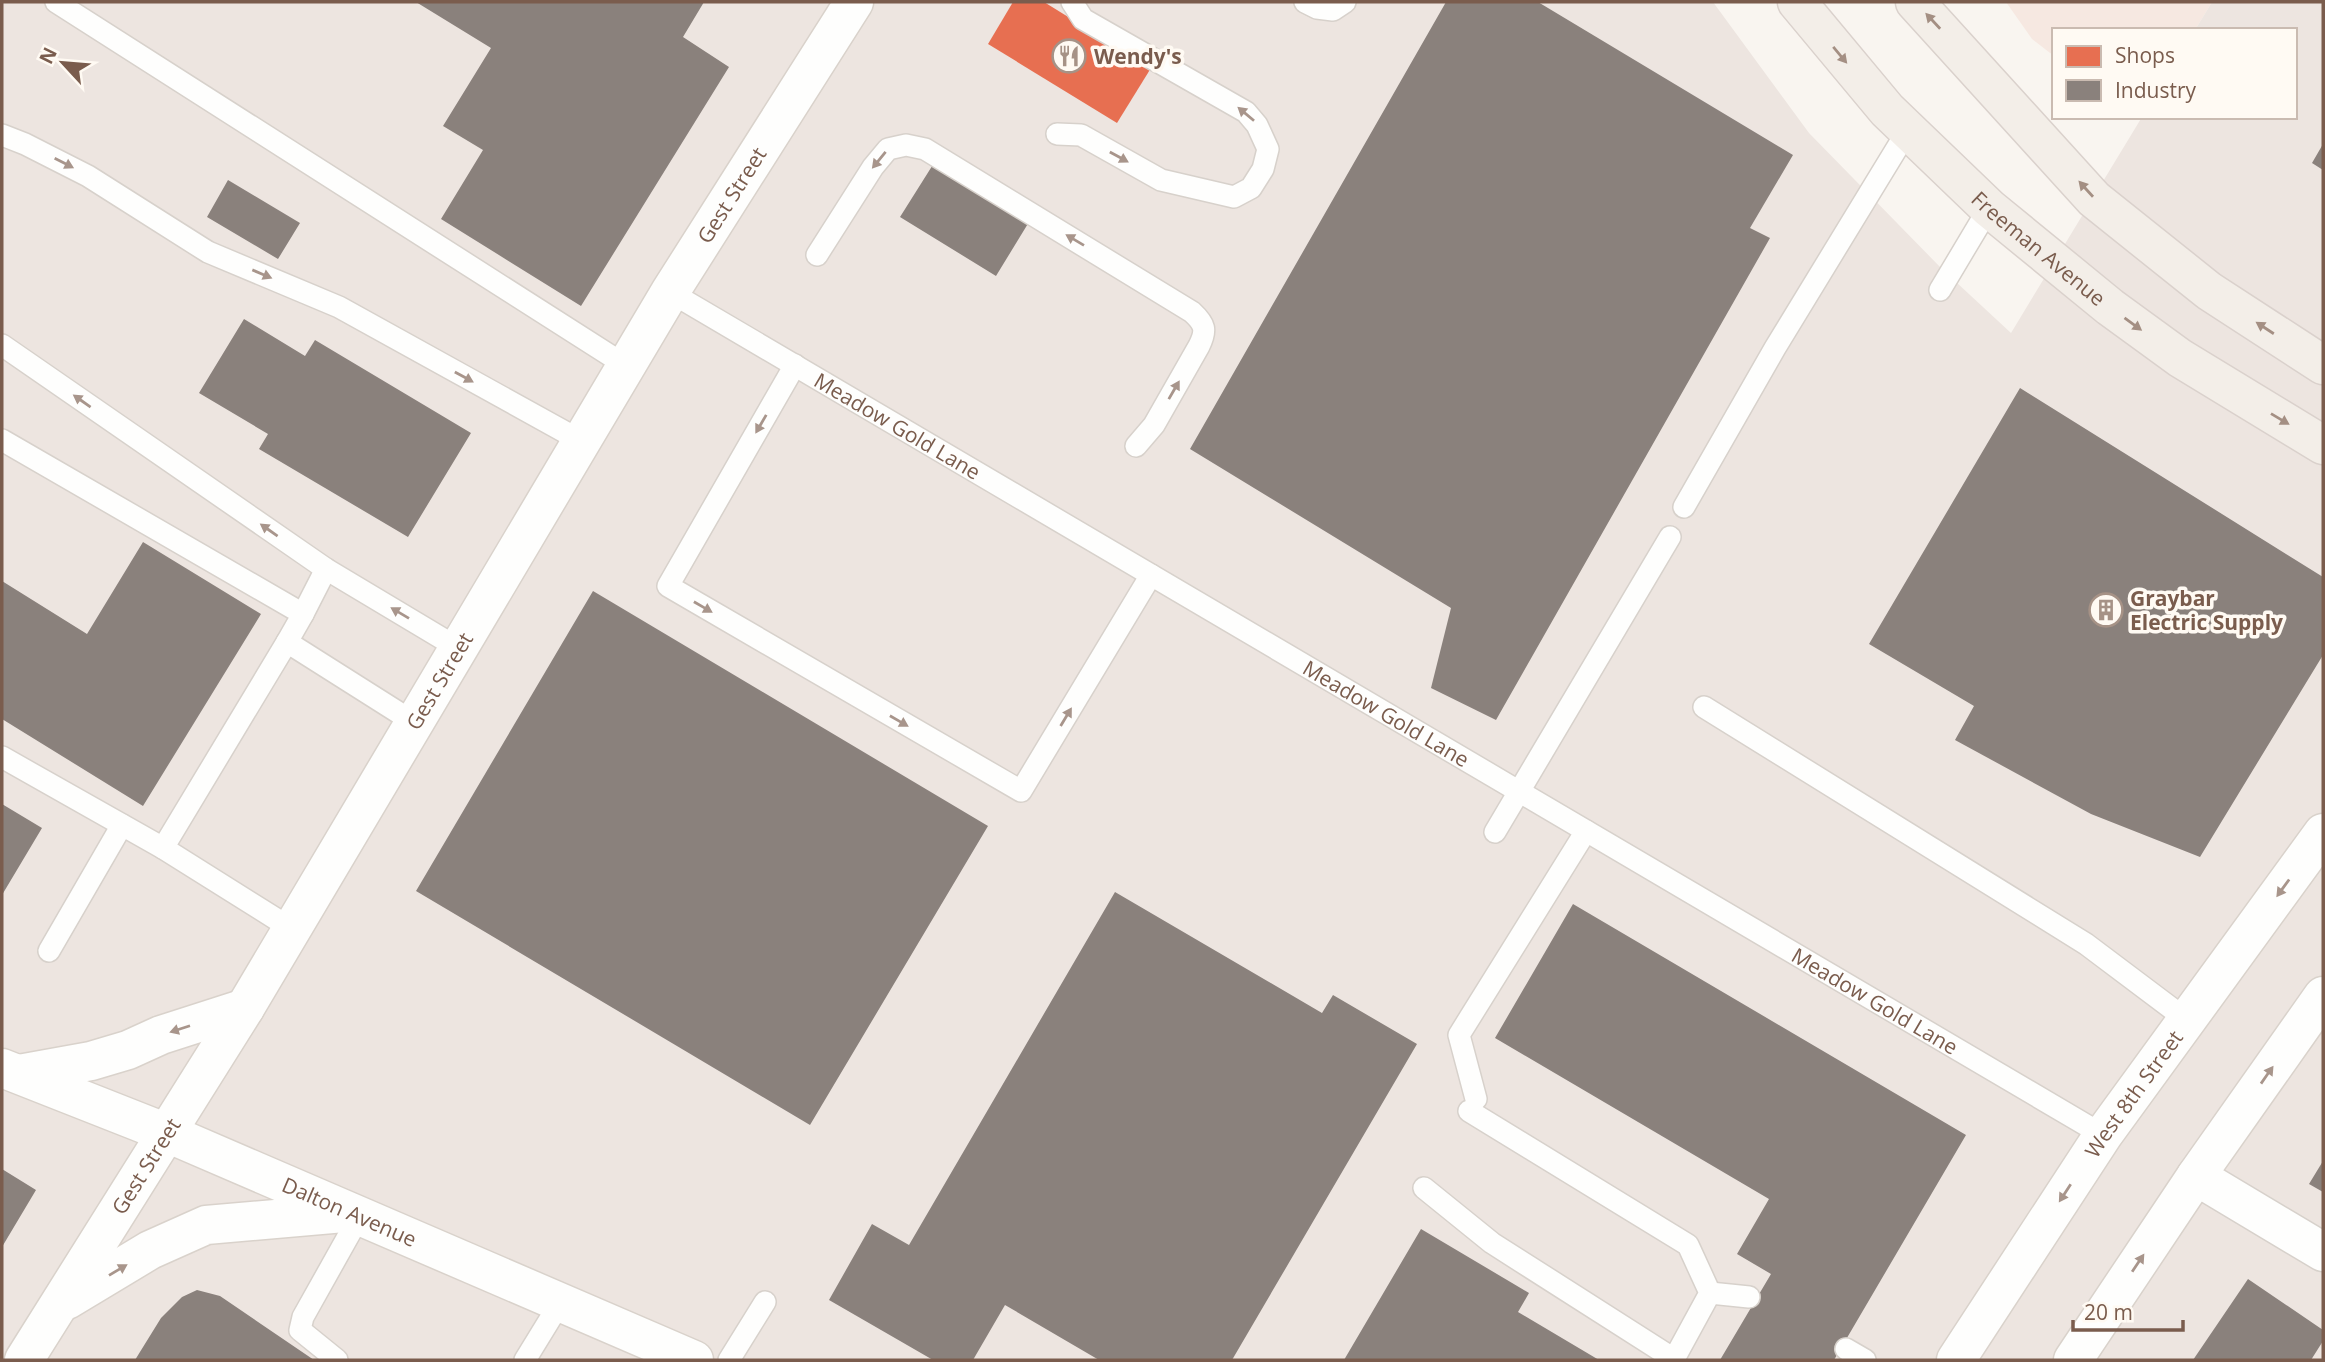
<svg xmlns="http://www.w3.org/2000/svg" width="2325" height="1362" font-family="'Open Sans',sans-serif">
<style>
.commercial{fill:#f6e8e1}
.industrial{fill:#ede5e0}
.shops{fill:#e76f51}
.industry{fill:#8a817c}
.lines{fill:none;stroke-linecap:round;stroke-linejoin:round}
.lane-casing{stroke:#d7d1cb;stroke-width:24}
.street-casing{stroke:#d7d1cb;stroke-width:41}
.secondary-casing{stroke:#d9d2cb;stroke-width:41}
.primary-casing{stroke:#dad1cc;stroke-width:41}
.lane{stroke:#fefefd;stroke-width:21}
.street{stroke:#fefefd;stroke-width:38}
.secondary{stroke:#fefefd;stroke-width:38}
.primary{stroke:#f3eee8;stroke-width:38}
.oneway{fill:#a48f83}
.oneway2{fill:#a8958b}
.labels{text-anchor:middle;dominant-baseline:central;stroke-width:7;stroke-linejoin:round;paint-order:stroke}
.poi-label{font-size:21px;font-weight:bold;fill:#7a5c4d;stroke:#fffaf3;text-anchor:start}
.street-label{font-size:21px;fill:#7a5c4d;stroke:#fffaf3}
</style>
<rect width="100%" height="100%" fill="#f9f5f0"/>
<!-- commercial -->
<path class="commercial" d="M2006 2H2212L2195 30H2054V56L2032 39Z"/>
<!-- industrial -->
<path class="industrial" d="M2 2H1713L1809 133 1942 269 2011 333 2142 117H2295V30H2195L2212 2H2323V1360H2Z"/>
<!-- shops -->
<path class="shops" d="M1013 2H1044L1151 68 1117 123 988 44Z"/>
<!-- industry -->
<path class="industry" d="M416 2H704L683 37 729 67 581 306 441 219 483 150 443 126 491 48Z
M1446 2H1538L1793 155 1750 228 1770 238 1496 720 1431 688 1451 608 1190 449Z
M2323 144V170L2312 163Z
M934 163 1029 222 996 276 900 217Z
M228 180 300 223 278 259 207 217Z
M244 319 305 356 315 340 471 433 408 537 259 449 268 434 199 393Z
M2020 388 2323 577V655L2200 857 2091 814 1955 740 1974 706 1869 644Z
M143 542 261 614 143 806 2 719V581L87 634Z
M593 591 988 826 810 1125 416 891Z
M2 804 42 828 2 895Z
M1115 892 1322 1013 1333 995 1417 1044 1232 1360H1099L1005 1305 973 1360H933L829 1300 872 1224 909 1245Z
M1573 904 1966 1135 1834 1360H1720L1771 1274 1737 1254 1769 1199 1495 1038Z
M2323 1161V1192L2309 1184Z
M2 1169 36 1190 2 1247Z
M1421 1229 1529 1293 1518 1312 1599 1360H1344Z
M2248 1279 2323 1330V1341L2311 1360H2193Z
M197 1290 220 1296 314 1360H135L161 1318 182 1297Z"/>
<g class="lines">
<defs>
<g id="lane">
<path d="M56 2 625 365"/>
<path d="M1305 2 1317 8 1333 10 1345 2"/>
<path d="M1057 134 1081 135 1161 180 1234 197 1251 188 1263 169 1268 149 1257 125 1246 112 1083 19 1072 2"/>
<path d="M2 135 25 144 88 176 208 252 339 307 583 442"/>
<path d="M817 255 873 167 888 149 906 145 925 149 1192 312C1205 324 1207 330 1199 346L1154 425 1136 446"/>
<path d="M1940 290 1989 208"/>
<path id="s1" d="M670 292 2103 1135"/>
<path d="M2 345 326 569 458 648"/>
<path d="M795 365 668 586 1021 791 1151 575"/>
<path d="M2 440 303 614 287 642"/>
<path d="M1684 507 1775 348 1908 130"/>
<path d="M303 614 326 569"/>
<path d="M1704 707 2086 944 2187 1020"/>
<path d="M2 757 163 848"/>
<path d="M1495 832 1670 537"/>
<path d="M292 929 163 848 287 642 415 723"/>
<path d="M49 951 122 825"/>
<path d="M1476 1099 1459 1035 1586 831"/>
<path d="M1424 1188 1492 1243 1674 1359 1710 1293 1688 1245 1469 1111"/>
<path d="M1710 1293 1749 1297"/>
<path d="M1846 1349 1865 1360"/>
<path d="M337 1360 300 1330 303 1317 359 1217"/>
<path d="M525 1360 560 1303"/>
<path d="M729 1360 765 1302"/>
</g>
<path id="street" d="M2196 1176 2323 1252"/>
<g id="secondary">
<path id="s2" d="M2 1068 167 1133 694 1360"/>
<path d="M19 1074 91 1061 128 1050 161 1035 245 1008"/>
<path d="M67 1300 150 1250 206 1225 344 1213"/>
<path id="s3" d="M24 1360 245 1008 670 292 854 2"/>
<path id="s4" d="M1956 1360 2103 1135 2323 833"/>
<path d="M2073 1360 2196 1176 2323 996"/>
</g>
<g id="primary">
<path id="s5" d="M1797 2 1887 110 1989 208 2110 307 2180 358 2323 445"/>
<path d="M1915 2 2094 199 2209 291 2323 365"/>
</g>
</defs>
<!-- lane casing -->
<use href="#lane" class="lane-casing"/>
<!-- street casing -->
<use href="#street" class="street-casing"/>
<!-- secondary casing -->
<use href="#secondary" class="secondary-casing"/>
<!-- primary casing -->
<use href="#primary" class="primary-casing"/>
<!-- lane -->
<use href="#lane" class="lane"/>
<!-- street -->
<use href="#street" class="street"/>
<!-- secondary -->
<use href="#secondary" class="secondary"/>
<!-- primary -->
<use href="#primary" class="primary"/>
</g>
<!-- one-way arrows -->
<defs><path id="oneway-solid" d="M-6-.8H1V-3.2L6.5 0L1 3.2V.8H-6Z" transform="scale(1.75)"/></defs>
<g class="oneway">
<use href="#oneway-solid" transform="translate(1933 21) rotate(-133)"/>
<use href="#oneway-solid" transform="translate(1840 55) rotate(50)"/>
<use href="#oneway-solid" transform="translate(2086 189) rotate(-132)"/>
<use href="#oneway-solid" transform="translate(2133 324) rotate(36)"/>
<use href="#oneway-solid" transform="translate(2265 328) rotate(-147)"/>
<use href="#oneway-solid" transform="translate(2280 419) rotate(31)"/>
</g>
<g class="oneway2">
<use href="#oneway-solid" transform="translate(1246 114) rotate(-140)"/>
<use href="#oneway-solid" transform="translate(1119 157) rotate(29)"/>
<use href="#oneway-solid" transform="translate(879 160) rotate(129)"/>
<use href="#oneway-solid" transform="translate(64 163) rotate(27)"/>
<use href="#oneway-solid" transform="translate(1075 240) rotate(-149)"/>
<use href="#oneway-solid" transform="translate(262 274) rotate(23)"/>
<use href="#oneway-solid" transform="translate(464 377) rotate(29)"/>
<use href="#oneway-solid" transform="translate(1174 390) rotate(-60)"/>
<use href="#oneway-solid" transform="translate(82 401) rotate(-145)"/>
<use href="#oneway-solid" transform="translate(761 424) rotate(120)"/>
<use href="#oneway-solid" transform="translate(269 530) rotate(-145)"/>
<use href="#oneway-solid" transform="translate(703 607) rotate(30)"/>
<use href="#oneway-solid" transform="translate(400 613) rotate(-149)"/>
<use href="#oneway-solid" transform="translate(1066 717) rotate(-59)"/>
<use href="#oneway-solid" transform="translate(899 721) rotate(30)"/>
<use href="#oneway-solid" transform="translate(2283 888) rotate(126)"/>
<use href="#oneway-solid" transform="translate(180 1029) rotate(162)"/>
<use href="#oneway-solid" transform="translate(2267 1075) rotate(-55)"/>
<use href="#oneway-solid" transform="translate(2065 1193) rotate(123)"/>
<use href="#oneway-solid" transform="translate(2138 1263) rotate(-56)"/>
<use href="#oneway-solid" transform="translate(118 1270) rotate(-31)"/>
</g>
<!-- icons -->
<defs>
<symbol id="restaurant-ring" viewBox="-11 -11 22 22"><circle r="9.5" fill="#fffaf3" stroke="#a69286" stroke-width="1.5"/><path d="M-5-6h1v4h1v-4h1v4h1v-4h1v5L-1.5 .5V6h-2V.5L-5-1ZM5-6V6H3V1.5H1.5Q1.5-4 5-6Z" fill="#a69286"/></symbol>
<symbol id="building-ring" viewBox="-11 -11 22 22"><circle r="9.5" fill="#fffaf3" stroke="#a69286" stroke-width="1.5"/><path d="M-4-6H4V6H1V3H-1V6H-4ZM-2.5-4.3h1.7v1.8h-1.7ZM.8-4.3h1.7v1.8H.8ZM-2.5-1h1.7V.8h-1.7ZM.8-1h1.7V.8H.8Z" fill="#a69286"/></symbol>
</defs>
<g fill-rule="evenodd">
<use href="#restaurant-ring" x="1050" y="37" width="38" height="38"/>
<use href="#building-ring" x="2087" y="591" width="38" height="38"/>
</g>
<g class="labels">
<!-- poi labels -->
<g class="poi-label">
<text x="1094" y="56">Wendy's</text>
<text x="2130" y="598">Graybar<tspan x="2130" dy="24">Electric Supply</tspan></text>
</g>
<!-- street labels -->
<g class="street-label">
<text stroke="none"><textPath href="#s3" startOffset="1363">Gest Street</textPath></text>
<text stroke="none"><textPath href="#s5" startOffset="346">Freeman Avenue</textPath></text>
<text stroke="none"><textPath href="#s1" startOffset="264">Meadow Gold Lane</textPath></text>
<text stroke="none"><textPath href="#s3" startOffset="796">Gest Street</textPath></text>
<text stroke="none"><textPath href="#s1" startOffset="831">Meadow Gold Lane</textPath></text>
<text stroke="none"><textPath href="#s1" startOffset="1398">Meadow Gold Lane</textPath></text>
<text stroke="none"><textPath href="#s4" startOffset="320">West 8th Street</textPath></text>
<text stroke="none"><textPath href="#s3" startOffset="229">Gest Street</textPath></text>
<text stroke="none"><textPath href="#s2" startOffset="376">Dalton Avenue</textPath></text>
</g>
</g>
<!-- border -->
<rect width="2325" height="1362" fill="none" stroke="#7a5c4d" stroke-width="7"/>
<!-- legend -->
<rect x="2052" y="28" width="245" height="91" fill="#fffaf3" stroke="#cabbb1" stroke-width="2"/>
<rect x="2066" y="46" width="35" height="21" fill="#e76f51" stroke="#cabbb1" stroke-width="2"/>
<text x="2115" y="63" font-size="21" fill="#7a5c4d">Shops</text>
<rect x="2066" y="80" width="35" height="21" fill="#8a817c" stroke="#cabbb1" stroke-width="2"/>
<text x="2115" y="98" font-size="21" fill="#7a5c4d">Industry</text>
<!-- north arrow -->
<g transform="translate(63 63) rotate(296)" stroke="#fffaf3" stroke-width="5" paint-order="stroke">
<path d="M0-5L12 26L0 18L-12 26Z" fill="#7a5c4d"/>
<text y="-10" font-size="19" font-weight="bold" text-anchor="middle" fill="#7a5c4d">N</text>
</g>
<!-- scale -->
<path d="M2073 1320v10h110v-10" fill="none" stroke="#7a5c4d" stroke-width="3.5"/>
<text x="2084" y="1320" font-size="21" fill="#7a5c4d" stroke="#fffaf3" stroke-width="5" paint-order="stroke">20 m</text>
</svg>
